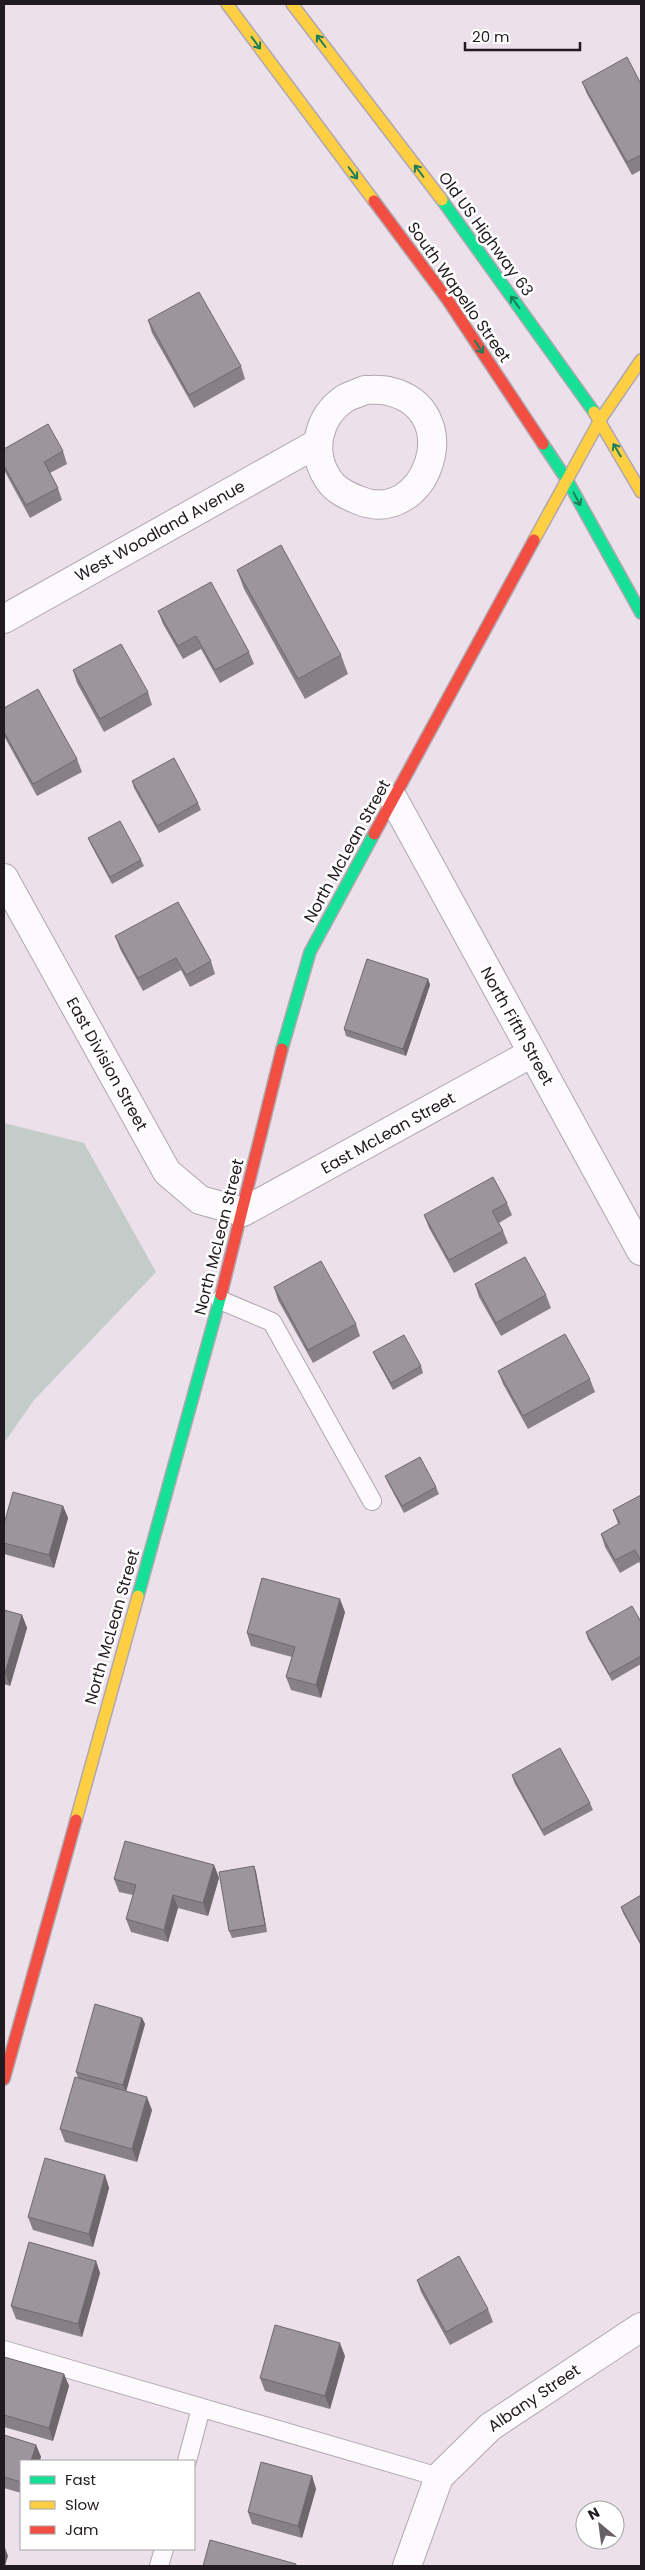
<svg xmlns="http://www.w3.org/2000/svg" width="645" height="2570" font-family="Poppins,sans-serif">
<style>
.green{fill:#c3ccc9}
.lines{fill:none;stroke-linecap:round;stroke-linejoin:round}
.lane-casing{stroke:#b0a7b0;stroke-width:20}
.street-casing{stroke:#b0a7b0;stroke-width:30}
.fast-casing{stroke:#b0a7b0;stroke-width:14}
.slow-casing{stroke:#b0a7b0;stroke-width:14}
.jam-casing{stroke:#b0a7b0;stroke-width:14}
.lane{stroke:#fcfafc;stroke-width:18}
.street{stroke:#fcfafc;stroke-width:28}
.fast{stroke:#16e098;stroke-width:11}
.slow{stroke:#ffcf43;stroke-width:11}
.jam{stroke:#f24e42;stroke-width:11}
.wall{fill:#878086}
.shaded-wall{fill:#6e686d}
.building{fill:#9d959c;stroke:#6e686d}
.oneway{stroke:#1c7d5c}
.labels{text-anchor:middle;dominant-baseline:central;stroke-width:5;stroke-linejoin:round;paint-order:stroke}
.street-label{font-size:16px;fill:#211a20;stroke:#fff}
</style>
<rect width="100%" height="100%" fill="#ece0eb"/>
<!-- green -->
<path class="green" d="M4 1123 84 1143 156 1272 34 1400 4 1443Z"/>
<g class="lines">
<defs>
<path id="lane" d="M220 1300 272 1322 372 1501
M4 2350 439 2477
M187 2461 201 2408
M159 2566 164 2549"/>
<path id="street" d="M365 390C372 390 381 389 388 391 469 409 426 529 358 500 346 495 335 490 328 479 310 452 318 417 344 399 350 395 359 393 365 390Z
M4 619 316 444
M394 800 641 1251
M4 878 167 1172 200 1200 243 1212 532 1053
M407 2566 439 2477 490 2427 641 2327"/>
<path id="fast" d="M442 200 594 412
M543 444 567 480 641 613
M282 1049 310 952 374 834
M138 1596 221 1295"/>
<path id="slow" d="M227 4 374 201
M292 4 442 200
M594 412 641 492
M534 540 600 420 641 360
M76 1820 138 1596"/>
<path id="jam" d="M374 201 447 299 543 444
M374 834 534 540
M221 1295 282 1049
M4 2079 76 1820"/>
</defs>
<!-- lane casing -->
<use href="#lane" class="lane-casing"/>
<!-- street casing -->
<use href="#street" class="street-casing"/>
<!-- fast casing -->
<use href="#fast" class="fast-casing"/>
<!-- slow casing -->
<use href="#slow" class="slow-casing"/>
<!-- jam casing -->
<use href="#jam" class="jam-casing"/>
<!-- lane -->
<use href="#lane" class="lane"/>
<!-- street -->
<use href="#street" class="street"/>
<!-- fast -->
<use href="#fast" class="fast"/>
<!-- slow -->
<use href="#slow" class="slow"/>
<!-- jam -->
<use href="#jam" class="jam"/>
</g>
<!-- wall -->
<path class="wall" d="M582 82 641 84V170L632 175 587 94Z
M148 320 241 366 245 379 194 408 152 333Z
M4 449 63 451 67 464 50 473 58 488 62 500 30 518 4 470Z
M237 570 341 655 348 674 305 699 244 589Z
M158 611 249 652 254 664 220 683 201 649 183 659 163 624Z
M73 670 148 692 152 705 104 732 77 683Z
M4 708 77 759 82 772 37 796 4 736Z
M132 781 198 803 201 810 159 833 134 788Z
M88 838 141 860 144 866 112 884 91 845Z
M115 936 211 961 215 974 190 987 181 970 143 991 120 949Z
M428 979 430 985 406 1056 346 1036 344 1029Z
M507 1203 512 1215 499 1223 503 1231 508 1243 454 1273 429 1228 424 1215Z
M475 1284 546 1295 551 1308 501 1336 479 1297Z
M274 1287 356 1324 360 1336 313 1363 278 1300Z
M373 1352 421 1366 423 1373 393 1390 376 1359Z
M498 1371 590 1379 595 1392 528 1429 503 1384Z
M385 1476 436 1487 439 1494 404 1513 388 1483Z
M641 1495V1565L639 1562 620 1573 605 1547 601 1534 618 1524 613 1510Z
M63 1506 68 1518 54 1568 4 1554V1524Z
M4 1610 22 1615 27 1628 10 1686 4 1684Z
M345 1612 321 1698 291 1690 286 1677 292 1657 251 1646 247 1633Z
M641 1622V1664L612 1681 588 1639 586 1632Z
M512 1775 590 1803 593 1810 544 1836 514 1782Z
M214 1865 219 1878 208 1916 178 1908 168 1942 131 1932 126 1919 133 1895 119 1892 114 1879Z
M254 1866 256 1872 267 1932 232 1938 229 1931Z
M641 1895V1946L623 1913 621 1907Z
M142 2018 145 2024 126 2091 152 2110 137 2162 65 2142 60 2129 78 2078 76 2072Z
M105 2175 109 2188 93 2247 33 2230 28 2217Z
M96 2261 100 2273 82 2337 16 2319 11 2306Z
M417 2280 488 2309 493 2322 450 2345 421 2292Z
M345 2356 330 2409 265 2391 260 2378Z
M4 2357 64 2374 69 2386 53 2441 4 2427Z
M4 2435 36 2445 41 2457 21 2461V2493L4 2488Z
M312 2476 316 2489 302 2538 252 2524 248 2512Z"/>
<!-- shaded-wall -->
<path class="shaded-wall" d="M428 979 430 985 406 1056 403 1049Z
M63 1506 68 1518 54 1568 49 1555Z
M340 1599 345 1612 321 1698 316 1685Z
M22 1615 27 1628 10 1686 5 1673Z
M214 1865 219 1878 208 1916 203 1903Z
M254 1866 256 1872 267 1932 265 1925Z
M173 1895 178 1908 168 1942 164 1930Z
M142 2018 145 2024 126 2092 123 2085Z
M147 2097 152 2110 137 2162 132 2149Z
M105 2175 109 2188 93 2247 89 2234Z
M96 2261 100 2273 82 2337 78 2324Z
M340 2343 345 2356 330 2409 325 2396Z
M64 2374 69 2386 53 2441 49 2428Z
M36 2445 41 2457 40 2461H31Z
M312 2476 316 2489 302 2538 298 2526Z
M4 2545 8 2556 5 2566H4Z"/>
<!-- building -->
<path class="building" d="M627 57 641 84V155L627 162 582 82Z
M199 292 241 366 189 395 148 320Z
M48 424 63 451 44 462 58 488 26 505 4 466V449Z
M281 545 341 655 298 679 237 570Z
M211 582 249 652 215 670 196 636 178 646 158 611Z
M121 644 148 692 100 719 73 670Z
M38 689 77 759 33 784 4 732V708Z
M174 758 198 803 157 826 132 781Z
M120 821 141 860 110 877 88 838Z
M178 902 211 961 186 975 176 958 138 978 115 936Z
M367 959 428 979 403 1049 344 1029Z
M493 1177 507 1203 492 1211 503 1231 449 1260 424 1215Z
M525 1257 546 1295 496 1323 475 1284Z
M321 1261 356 1324 308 1350 274 1287Z
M565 1334 590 1379 523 1416 498 1371Z
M404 1335 421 1366 391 1383 373 1352Z
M420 1457 436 1487 402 1506 385 1476Z
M13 1492 63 1506 49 1555 4 1543V1524Z
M641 1495V1561L635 1550 615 1560 601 1534 620 1523 613 1510Z
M262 1578 340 1599 316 1685 286 1677 295 1647 247 1633Z
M632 1606 641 1622V1656L609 1674 586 1632Z
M4 1610 22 1615 5 1673H4Z
M560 1748 590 1803 542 1830 512 1775Z
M125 1841 214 1865 203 1903 173 1895 164 1930 126 1919 136 1885 114 1879Z
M254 1866 265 1925 229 1931 219 1872Z
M641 1895V1944L621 1907Z
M95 2004 142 2018 123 2085 76 2072Z
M75 2077 147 2097 132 2149 60 2129Z
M45 2158 105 2175 89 2234 28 2217Z
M29 2242 96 2261 78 2324 11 2306Z
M459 2256 488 2309 446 2332 417 2280Z
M275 2325 340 2343 325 2396 260 2378Z
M4 2357 64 2374 49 2428 4 2415Z
M4 2435 36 2445 31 2461H21V2482L4 2477Z
M261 2462 312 2476 298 2526 248 2512Z
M210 2540 296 2564V2566H203Z"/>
<!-- one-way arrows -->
<defs><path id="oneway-shaft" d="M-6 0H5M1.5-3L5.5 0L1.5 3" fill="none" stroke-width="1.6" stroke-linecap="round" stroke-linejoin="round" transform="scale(1.25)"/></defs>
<g class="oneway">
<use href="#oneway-shaft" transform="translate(321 41) rotate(-127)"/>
<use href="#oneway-shaft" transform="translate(256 43) rotate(54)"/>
<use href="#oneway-shaft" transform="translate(419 171) rotate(-127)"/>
<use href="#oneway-shaft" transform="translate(353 173) rotate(53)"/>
<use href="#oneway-shaft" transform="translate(515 302) rotate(-126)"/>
<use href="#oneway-shaft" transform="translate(479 347) rotate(57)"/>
<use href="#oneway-shaft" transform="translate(617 450) rotate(-120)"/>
<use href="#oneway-shaft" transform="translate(577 499) rotate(62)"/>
</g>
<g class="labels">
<!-- street labels -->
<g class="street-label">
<text transform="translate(486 234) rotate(54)">Old US Highway 63</text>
<text transform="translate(459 292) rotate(55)">South Wapello Street</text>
<text transform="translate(160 531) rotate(-29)">West Woodland Avenue</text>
<text transform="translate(347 851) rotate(-61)">North McLean Street</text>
<text transform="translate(517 1026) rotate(61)">North Fifth Street</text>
<text transform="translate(107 1064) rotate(61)">East Division Street</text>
<text transform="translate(388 1133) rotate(-29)">East McLean Street</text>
<text transform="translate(219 1237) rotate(-76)">North McLean Street</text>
<text transform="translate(112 1627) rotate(-74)">North McLean Street</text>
<text transform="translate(534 2398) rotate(-34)">Albany Street</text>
</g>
</g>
<!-- border -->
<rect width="645" height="2570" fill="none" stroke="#211a20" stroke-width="10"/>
<!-- legend -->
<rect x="20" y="2460" width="175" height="90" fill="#ffffff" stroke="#a6a3a6"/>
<rect x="30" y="2476" width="25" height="8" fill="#16e098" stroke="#a6a3a6"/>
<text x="65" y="2485" font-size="15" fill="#211a20">Fast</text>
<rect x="30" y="2501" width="25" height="8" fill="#ffcf43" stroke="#a6a3a6"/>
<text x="65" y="2510" font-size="15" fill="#211a20">Slow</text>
<rect x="30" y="2526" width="25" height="8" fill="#f24e42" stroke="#a6a3a6"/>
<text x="65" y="2535" font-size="15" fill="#211a20">Jam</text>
<!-- north arrow -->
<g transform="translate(600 2525) rotate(331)"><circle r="24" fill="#ffffff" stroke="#a6a3a6"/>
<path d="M0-4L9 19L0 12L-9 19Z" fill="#685f67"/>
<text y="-8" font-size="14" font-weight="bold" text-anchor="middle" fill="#211a20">N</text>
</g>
<!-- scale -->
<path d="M465 42v8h115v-8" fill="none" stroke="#211a20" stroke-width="2.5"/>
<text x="472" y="42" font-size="15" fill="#211a20" stroke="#ffffff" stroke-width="4" paint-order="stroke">20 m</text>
</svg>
